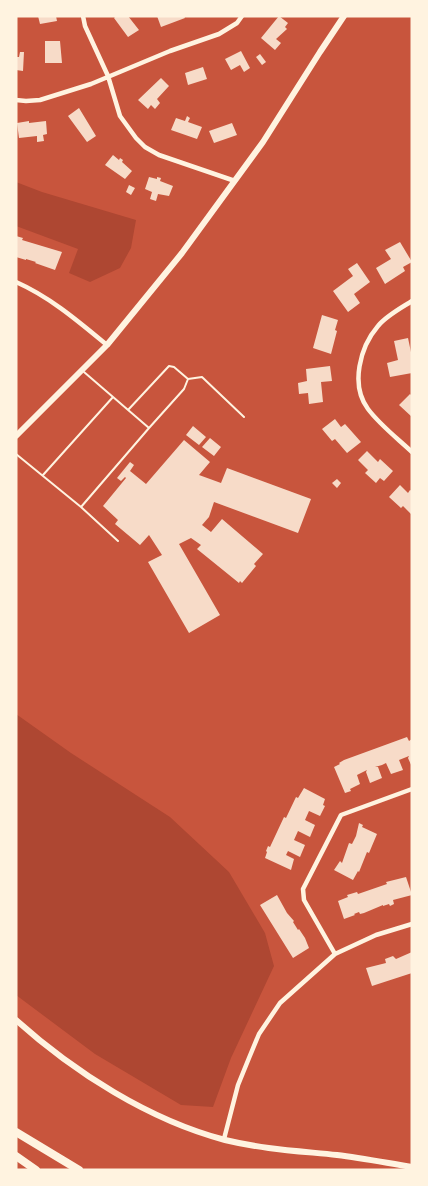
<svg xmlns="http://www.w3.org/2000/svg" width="428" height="1186" font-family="Spectral,serif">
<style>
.green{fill:#ae4732}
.building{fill:#f7dbc8}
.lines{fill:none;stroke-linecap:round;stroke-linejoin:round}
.service{stroke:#fff3e0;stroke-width:2}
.minor{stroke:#fff3e0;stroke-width:4.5}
.secondary{stroke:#fff3e0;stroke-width:6}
.motorway{stroke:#fff3e0;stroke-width:8}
</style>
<rect width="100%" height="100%" fill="#c8553d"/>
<!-- green -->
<path class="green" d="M16 182 42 192 136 220 131 248 120 268 90 282 69 273 78 249 16 226Z
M16 714 71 753 170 817 229 872 265 933 274 966 231 1058 213 1107 181 1105 95 1054 16 995Z"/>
<!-- building -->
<path class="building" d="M38 16H56L57 21 40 24Z
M116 16H128L139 30 128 37 114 18Z
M157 16H184L185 18 161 27Z
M279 16 288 23 285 27 287 29 276 39 281 43 275 50 261 38Z
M45 41H60L62 63H45Z
M241 51 250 68 244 72 240 65 231 70 225 59Z
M20 52H24L23 71 16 70V57H19Z
M260 54 266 62 262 65 256 57Z
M203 67 207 79 188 85 185 73Z
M161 78 169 86 157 99 160 103 155 109 151 105 148 109 138 100Z
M79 108 96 136 87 142 68 116Z
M187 116 190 118 188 122 202 127 197 139 171 130 176 118 185 121Z
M29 121V123L46 121 47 134 43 135 44 141 37 142V136L19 138 17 123Z
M232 123 237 135 214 143 209 131Z
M113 155 119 160 120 158 123 160 122 162 132 171 125 179 105 165Z
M149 177 157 179V177L161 178 160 181 173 186 169 196 158 194 156 201 150 199 152 192 145 189Z
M129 185 135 188 131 195 126 192Z
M16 236 23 238 22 240 62 252 55 270 35 263 36 262 26 259V260L16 257Z
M400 242 412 262 403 267 405 271 385 284 376 268 391 259 385 250Z
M357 263 370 282 354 294 360 303 348 312 333 291 353 276 348 269Z
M322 315 338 320 335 330 337 331 331 354 313 348Z
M408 338 412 357V373L390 377 387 363 398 360 394 341Z
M330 366 332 381 321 382 323 402 309 404 308 393 299 394 298 383 307 381 306 369Z
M410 394 412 396V417L399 405Z
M335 419 341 427 345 424 361 442 347 453 335 439 332 441 322 429Z
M193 426 206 437 199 445 186 435Z
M210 438 221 447 214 456 202 447Z
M184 440 210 462 199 475 221 483 227 468 311 499 298 533 214 502 209 517 202 525 211 532 222 519 263 554 254 564 256 566 242 583 240 581 239 583 197 549 201 545 191 538 179 544 220 615 189 633 148 562 162 555 149 535 140 545 115 524 118 520 103 506 126 478 125 477 121 481 117 478 130 462 134 465 130 471 146 484Z
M367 451 378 462 380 459 393 471 384 481 380 478 376 483 365 473 368 470 358 460Z
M337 479 341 483 337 488 332 483Z
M400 485 408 493 410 490 412 491V515L403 506 401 508 389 497Z
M407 737 409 741 412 739V767L408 758 409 756 399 760 403 770 391 774 386 763 382 765 375 767H378L382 778 370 783 366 772 367 770 357 775 360 784 350 789 351 791 345 793 334 767 340 764 339 763 344 760Z
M304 788 325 799 323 805 325 806 320 816 309 811 305 820 315 825 310 837 298 831 294 840 305 845 300 857 288 851 286 855 294 859 291 870 265 858 267 852 266 851 268 846 270 847 284 817 286 818 296 797 298 798Z
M359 823 363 825 362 827 377 834 369 853 367 852 359 872 358 871 353 880 334 870 340 861 342 863 349 843 352 844 356 836Z
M406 877 412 895 393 900 394 904 390 906 389 904 383 906V905L364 913 360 914 359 912 354 914 355 915 344 919 338 901 348 897 347 895 357 892 358 894 387 884 386 882Z
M277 895 287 913 294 921 293 922 298 930 299 929 305 938 309 948 293 958 260 905Z
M412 952V973L372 986 366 968 386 963 385 959 393 956 396 959Z"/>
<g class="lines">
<!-- service -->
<path class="service" d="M188 379 202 377 244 417
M128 410 169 366 174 367 188 379 184 389 149 428
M16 454 81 507 149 428 84 372
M43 475 113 397
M81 507 118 541"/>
<!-- minor -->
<path class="minor" d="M83 16 85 26 108 76 120 116 136 138 145 147 159 155 235 181
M16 100 26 101 40 100 91 84 170 51 219 34 237 23 242 16
M16 282C50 297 78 321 107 345
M412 301C401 308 386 316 378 326 360 347 350 385 368 409 380 425 397 438 412 452
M335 954 304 900 303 889 341 815 412 789
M224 1139 238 1085 249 1058 259 1034 280 1003 335 954 376 935 412 924"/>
<!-- secondary -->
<path class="secondary" d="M16 436 107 345 182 253 263 142 320 52 344 16
M16 1020C74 1072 149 1120 225 1140 262 1149 299 1151 337 1155 362 1158 387 1163 412 1167"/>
<!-- motorway -->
<path class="motorway" d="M16 1132 79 1170
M16 1156 36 1170"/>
</g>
<!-- border -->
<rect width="428" height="1186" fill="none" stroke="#fff3e0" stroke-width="35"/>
</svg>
